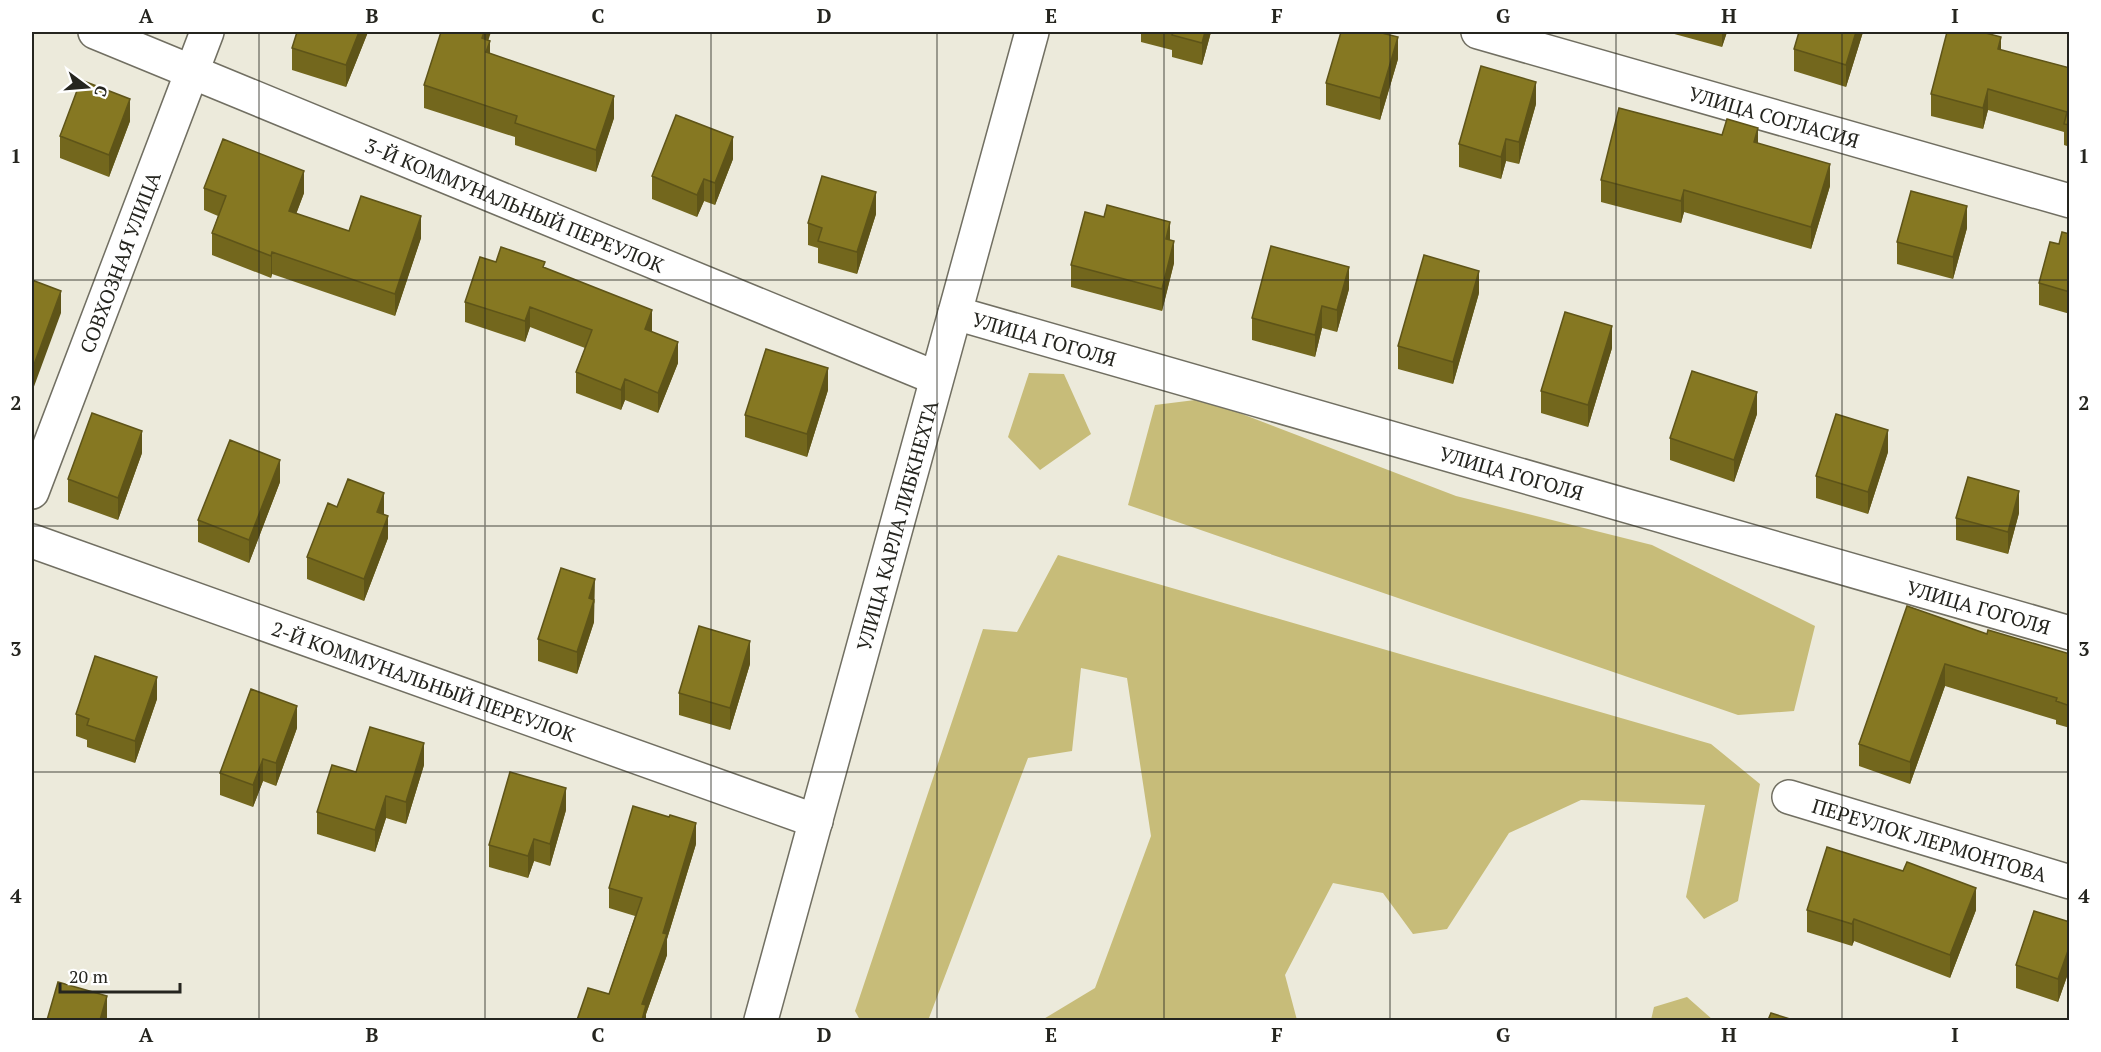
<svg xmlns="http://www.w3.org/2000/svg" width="2101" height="1052" font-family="'PT Serif',serif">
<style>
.green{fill:#c7bc79}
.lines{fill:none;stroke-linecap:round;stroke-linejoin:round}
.street-casing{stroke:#716f62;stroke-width:36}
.secondary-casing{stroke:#716f62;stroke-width:36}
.street{stroke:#fff;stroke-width:33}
.secondary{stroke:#fff;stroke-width:33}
.wall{fill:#73671d}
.shaded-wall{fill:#5e5418}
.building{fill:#867822;stroke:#5e5418;stroke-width:1.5}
.grid{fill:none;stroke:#25251f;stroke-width:1.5;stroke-opacity:0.55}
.labels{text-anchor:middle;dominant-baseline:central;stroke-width:4.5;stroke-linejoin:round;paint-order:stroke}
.street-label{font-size:20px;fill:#25251f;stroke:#fff}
.neatline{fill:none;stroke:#25251f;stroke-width:2}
.grid-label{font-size:20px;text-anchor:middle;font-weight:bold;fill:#25251f}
</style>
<rect width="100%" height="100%" fill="#eceadb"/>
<!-- green -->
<path class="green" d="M1029 373 1064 374 1091 434 1040 470 1008 437Z
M1203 399 1456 496 1652 545 1815 626 1794 711 1738 715 1128 505 1155 405Z
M1058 555 1711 744 1760 784 1738 901 1704 919 1686 897 1705 805 1581 800 1509 833 1447 929 1413 934 1383 893 1333 883 1285 975 1297 1020H1042L1095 988 1151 836 1127 678 1081 668 1072 751 1028 758 929 1018 926 1020H860L855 1011 983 629 1017 632Z
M1687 997 1713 1020H1651L1654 1007Z"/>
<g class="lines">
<defs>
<g id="street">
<path id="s1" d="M95 32 936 378"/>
<path id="s2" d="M1478 32 2070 201"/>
<path id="s3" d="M955 313 2070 633"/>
<path id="s4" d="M32 492 207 32"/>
<path id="s5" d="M32 541 816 821"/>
<path id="s6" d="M1789 797 2070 882"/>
</g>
<g id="secondary">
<path id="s7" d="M761 1020 1032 32"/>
</g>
</defs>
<!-- street casing -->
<use href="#street" class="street-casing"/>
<!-- secondary casing -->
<use href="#secondary" class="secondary-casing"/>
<!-- street -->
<use href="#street" class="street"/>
<!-- secondary -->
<use href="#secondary" class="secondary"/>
</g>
<!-- wall -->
<path class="wall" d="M297 32H368L346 87 292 70V48Z
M1141 32H1211L1202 65 1172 57V50L1141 42Z
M1667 32H1727L1722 47Z
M1799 32H1863L1846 87 1794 71V49Z
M489 40 490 54 614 118 596 172 515 145V137L424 108V85Z
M2001 50 2070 68V147L2064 145V132L1988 110 1983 129 1931 116V94Z
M1398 59 1380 120 1326 105V83Z
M1536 104 1519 164 1506 161 1501 179 1459 167V144Z
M130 121 109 177 60 158V136Z
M1722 135 1758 143 1830 186 1811 249 1684 212 1681 223 1601 202V180Z
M733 159 715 205 704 201 697 217 652 199V176Z
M204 188 304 193 296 214 349 231 421 238 395 316 272 274 271 278 212 255V233L218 216 204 210Z
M876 214 857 274 818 263V248L808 245V223Z
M1967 228 1953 279 1897 264V242Z
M2070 234V314L2039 305V283L2059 244Z
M1170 240 1174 263 1162 311 1071 287V265Z
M496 262 545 268 652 331V332L678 363 658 413 625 400 621 410 576 393V372L585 348 530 327 525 342 465 322V302Z
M1349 289 1337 332 1322 328 1315 357 1252 340V318Z
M1479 293 1453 384 1398 369V346Z
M1612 348 1588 427 1541 413V391Z
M828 390 807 457 745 437V415Z
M1757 414 1734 482 1670 460V438Z
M1888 452 1868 514 1816 498V476Z
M142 453 118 520 68 502V479Z
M280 482 249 563 198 542V520Z
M337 507 384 514 388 538 364 601 307 579V557Z
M2019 513 2008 554 1956 540V518Z
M595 601 594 604V622L577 674 538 661V639Z
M1907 606 1987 634 2070 654V728L2056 724V720L1945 686 1910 784 1859 766V744Z
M750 664 730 730 679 715V693Z
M157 699 135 763 87 747V740L76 736V714Z
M297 728 276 786 263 781 253 807 220 795V773Z
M424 765 406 824 386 818 375 852 317 834V812L356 772Z
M566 810 550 866 534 861 528 878 489 867V845Z
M696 844 667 939V955L646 1014V1020L609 994 635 916 609 908V888Z
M1807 910H1976L1950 978 1854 941 1852 946 1807 932Z
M2070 922V968L2058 1002 2016 988V965Z"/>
<!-- shaded-wall -->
<path class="shaded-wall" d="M359 32H368L346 87V65Z
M484 32H491L482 60V38Z
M1205 32H1211L1202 65V43Z
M1722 32H1727L1722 47Z
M1856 32H1863L1846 87V65Z
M1398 37V59L1380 120V98Z
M2001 37V58L1998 49Z
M490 41V63L486 52Z
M1536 82V104L1519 164V142Z
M1988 89V110L1983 129V108Z
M614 96V118L596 172V150Z
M130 99V121L109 177V155Z
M1758 128V150L1754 142Z
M733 137V159L715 205V183Z
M1506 139V161L1501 179V157Z
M1830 164V186L1811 249V227Z
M304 171V193L289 233V211Z
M704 179V201L697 217V195Z
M1684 190V212L1681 223V201Z
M876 192V214L857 274V252Z
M1967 206V228L1953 279V257Z
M421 216V238L395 316V294Z
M1170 222V244L1166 239Z
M1174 241V263L1162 311V289Z
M272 252V274L271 278V256Z
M1349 267V289L1337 332V310Z
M1479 271V293L1453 384V362Z
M61 291V313L32 392V370Z
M1322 306V328L1315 357V335Z
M530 307V327L525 342V321Z
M652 310V331L645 350V329Z
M1612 326V348L1588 427V405Z
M678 342V363L658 413V393Z
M828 368V390L807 457V434Z
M625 379V400L621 410V390Z
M1757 392V414L1734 482V460Z
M1888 430V452L1868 514V492Z
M142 431V453L118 520V498Z
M280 460V482L249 563V540Z
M2019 491V513L2008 554V532Z
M384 493V515L377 512Z
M388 516V538L364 601V579Z
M595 579 594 622 577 674V652L589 598Z
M750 641V664L730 730V708Z
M1945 664V686L1910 784V762Z
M157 677V699L135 763V741Z
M297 706V728L276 786V763Z
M424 743V765L406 824V802Z
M263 759V781L253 807V785Z
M566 788V810L550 866V844Z
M386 796V818L375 852V830Z
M696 823V844L667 939V955L646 1014V1020H642V1004Z
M534 839V861L528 878V856Z
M1976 888V910L1950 978V955Z
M1854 919V941L1852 946V924Z
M2070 945V968L2058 1002V979Z
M107 996V1020H100Z"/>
<!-- building -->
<path class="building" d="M297 32H359L346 65 292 48Z
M441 32H484L482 38 490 41 486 52 614 96 596 150 515 123 517 116 424 85Z
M1173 32H1205L1202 43 1172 35Z
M1341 32H1378L1398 37 1380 98 1326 83Z
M1799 32H1856L1846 65 1794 49Z
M1947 32H1982L2001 37 1998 49 2070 68V125L2064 124 2067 112 1988 89 1983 108 1931 94Z
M1481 66 1536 82 1519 142 1506 139 1501 157 1459 144Z
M81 80 130 99 109 155 60 136Z
M1619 108 1722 135 1727 119 1758 128 1754 142 1830 164 1811 227 1684 190 1681 201 1601 180Z
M676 115 733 137 715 183 704 179 697 195 652 176Z
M223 139 304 171 289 211 349 231 361 196 421 216 395 294 272 252 271 256 212 233 226 196 204 188Z
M822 176 876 192 857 252 818 241 822 228 808 223Z
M1911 191 1967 206 1953 257 1897 242Z
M1107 205 1170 222 1166 239 1174 241 1162 289 1071 265 1085 212 1104 217Z
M2062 232 2070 234V292L2039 283 2050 242 2059 244Z
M1271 246 1349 267 1337 310 1322 306 1315 335 1252 318Z
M501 247 545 262 543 267 652 310 645 329 678 342 658 393 625 379 621 390 576 372 592 330 530 307 525 321 465 302 480 257 496 262Z
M1424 255 1479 271 1453 362 1398 346Z
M32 280 61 291 32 370Z
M1565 312 1612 326 1588 405 1541 391Z
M766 349 828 368 807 434 745 415Z
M1692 371 1757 392 1734 460 1670 438Z
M92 413 142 431 118 498 68 479Z
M1836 414 1888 430 1868 492 1816 476Z
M230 440 280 460 249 540 198 520Z
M1968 477 2019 491 2008 532 1956 518Z
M348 479 384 493 377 512 388 516 364 579 307 557 328 503 337 507Z
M561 568 595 579 589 598 594 600 577 652 538 639Z
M1907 606 1987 634 1988 630 2070 654V706L2056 701 2057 698 1945 664 1910 762 1859 744Z
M699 626 750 641 730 708 679 693Z
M95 656 157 677 135 741 87 725 89 719 76 714Z
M251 689 297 706 276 763 263 759 253 785 220 773Z
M370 727 424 743 406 802 386 796 375 830 317 812 332 765 356 772Z
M510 772 566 788 550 844 534 839 528 856 489 845Z
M633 806 669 817 670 815 696 823 663 933 667 934 642 1004 646 1005 642 1020H577L588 988 609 994 642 898 609 888Z
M1827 847 1903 871 1907 862 1976 888 1950 955 1854 919 1852 924 1807 910Z
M2034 911 2070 922V945L2058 979 2016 965Z
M58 982 107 996 100 1020H47Z
M1771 1013 1793 1020H1768Z"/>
<!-- grid -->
<path class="grid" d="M259 32V1020M485 32V1020M711 32V1020M937 32V1020M1164 32V1020M1390 32V1020M1616 32V1020M1842 32V1020M32 280H2070M32 526H2070M32 772H2070"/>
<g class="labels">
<!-- street labels -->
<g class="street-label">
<text stroke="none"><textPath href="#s2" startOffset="308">УЛИЦА СОГЛАСИЯ</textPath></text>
<text stroke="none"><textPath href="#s1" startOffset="454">3-Й КОММУНАЛЬНЫЙ ПЕРЕУЛОК</textPath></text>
<text stroke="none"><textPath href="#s4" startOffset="246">СОВХОЗНАЯ УЛИЦА</textPath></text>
<text stroke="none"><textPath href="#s3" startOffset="93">УЛИЦА ГОГОЛЯ</textPath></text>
<text stroke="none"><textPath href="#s3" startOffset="579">УЛИЦА ГОГОЛЯ</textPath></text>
<text stroke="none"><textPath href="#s7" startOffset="513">УЛИЦА КАРЛА ЛИБКНЕХТА</textPath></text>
<text stroke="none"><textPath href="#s3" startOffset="1065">УЛИЦА ГОГОЛЯ</textPath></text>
<text stroke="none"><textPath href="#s5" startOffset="416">2-Й КОММУНАЛЬНЫЙ ПЕРЕУЛОК</textPath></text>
<text stroke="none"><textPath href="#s6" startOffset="147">ПЕРЕУЛОК ЛЕРМОНТОВА</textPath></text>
</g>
</g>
<!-- border -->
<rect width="2101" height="1052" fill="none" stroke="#ffffff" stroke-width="66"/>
<!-- north arrow -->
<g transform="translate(87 87) rotate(106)" stroke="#ffffff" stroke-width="4.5" paint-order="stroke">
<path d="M0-4.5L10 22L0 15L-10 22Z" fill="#25251f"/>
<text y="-9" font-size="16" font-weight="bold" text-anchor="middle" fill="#25251f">С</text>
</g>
<!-- scale -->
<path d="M60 983v9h120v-9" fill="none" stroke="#25251f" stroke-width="3"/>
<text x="69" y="983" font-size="18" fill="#25251f" stroke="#ffffff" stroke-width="4.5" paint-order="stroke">20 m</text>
<rect x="33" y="33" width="2035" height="986" class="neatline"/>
<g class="grid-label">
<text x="146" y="23">A</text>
<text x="372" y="23">B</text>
<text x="598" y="23">C</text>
<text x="824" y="23">D</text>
<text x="1051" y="23">E</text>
<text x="1277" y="23">F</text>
<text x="1503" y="23">G</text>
<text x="1729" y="23">H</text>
<text x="1955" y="23">I</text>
<text x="16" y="163">1</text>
<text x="2084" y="163">1</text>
<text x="16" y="410">2</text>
<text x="2084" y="410">2</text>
<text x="16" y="656">3</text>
<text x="2084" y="656">3</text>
<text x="16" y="903">4</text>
<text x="2084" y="903">4</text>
<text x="146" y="1042">A</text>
<text x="372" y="1042">B</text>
<text x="598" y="1042">C</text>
<text x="824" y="1042">D</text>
<text x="1051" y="1042">E</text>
<text x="1277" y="1042">F</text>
<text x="1503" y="1042">G</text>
<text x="1729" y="1042">H</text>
<text x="1955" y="1042">I</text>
</g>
</svg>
